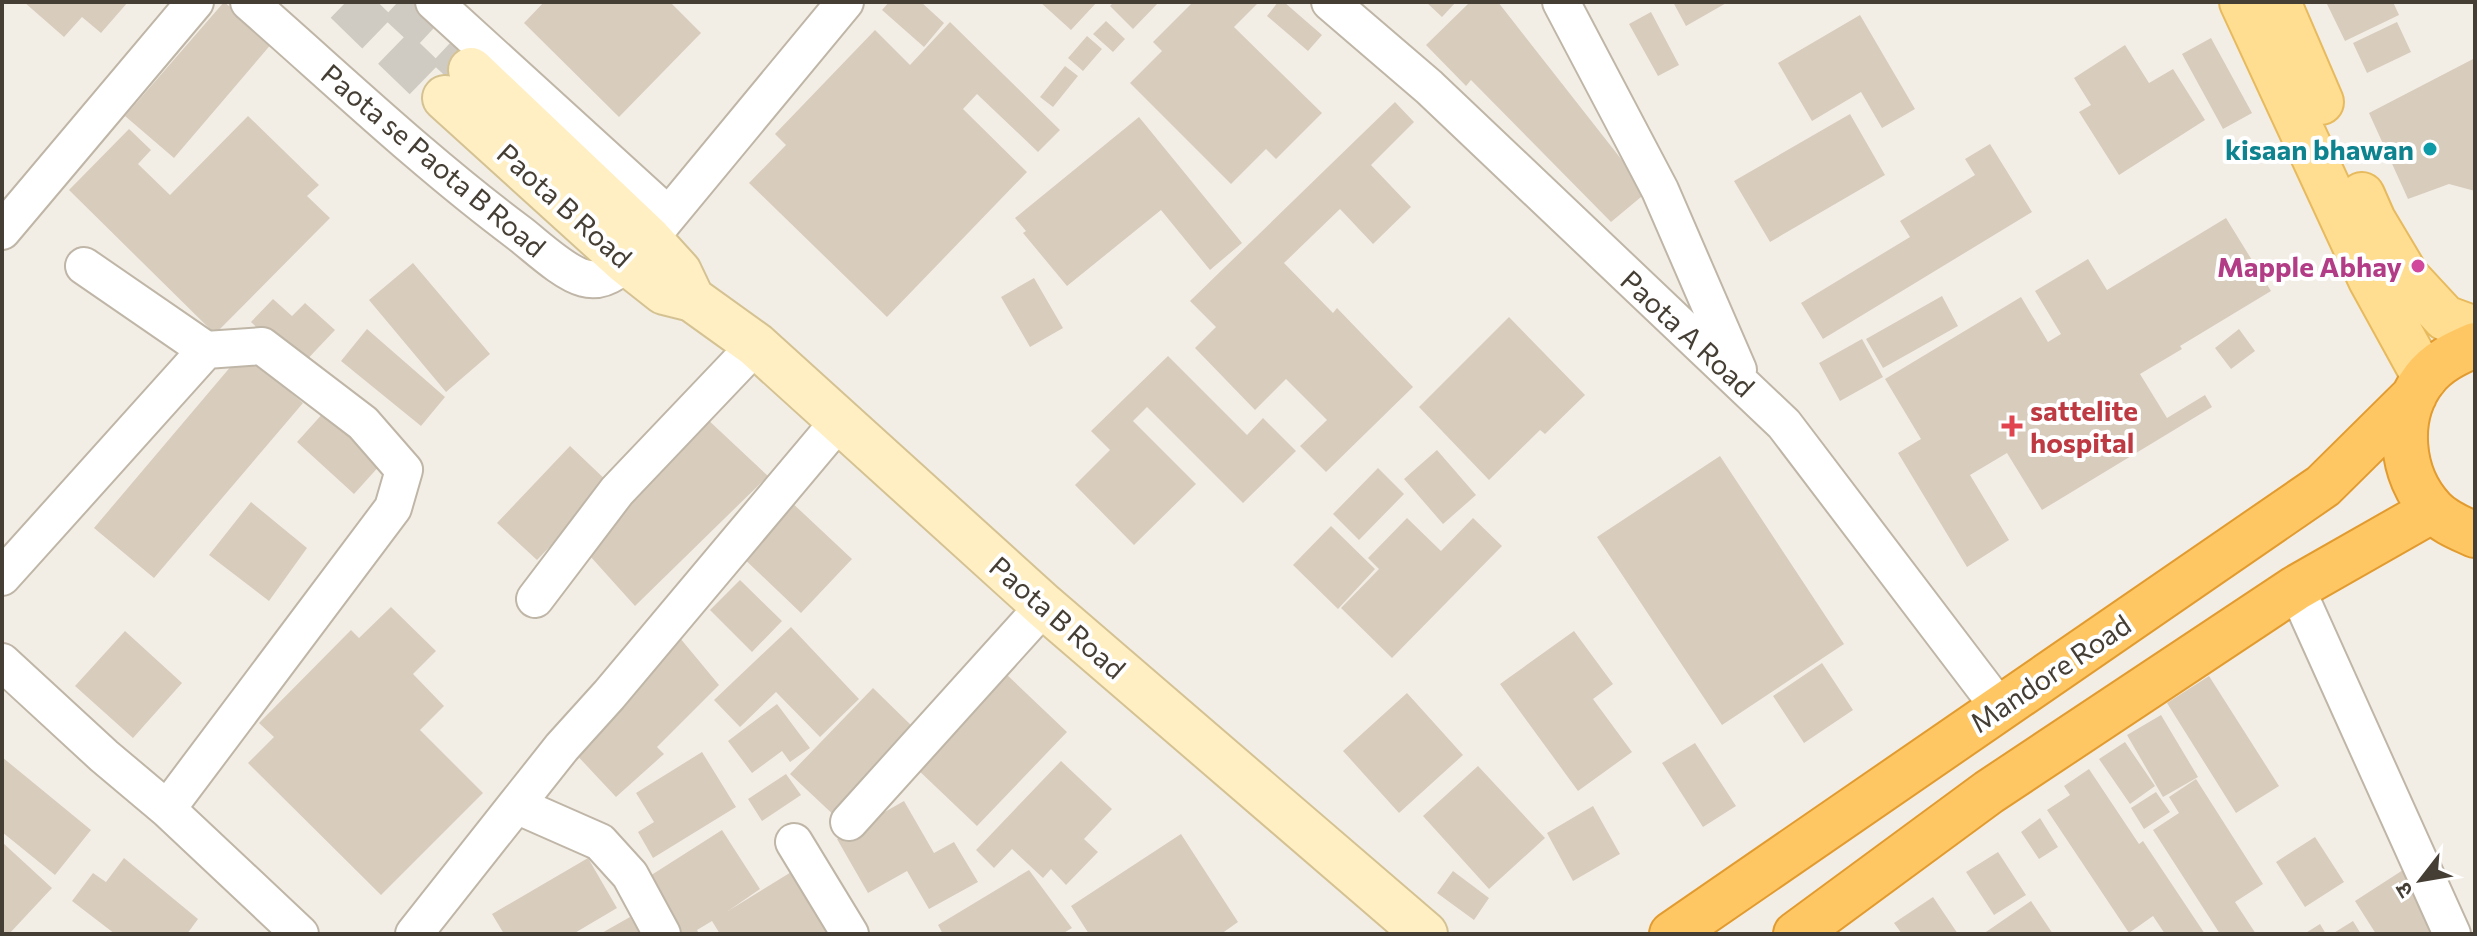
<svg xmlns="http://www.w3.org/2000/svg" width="2477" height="936" font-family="Commissioner,'Noto Sans Devanagari',sans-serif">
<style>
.building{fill:#d8ccbd}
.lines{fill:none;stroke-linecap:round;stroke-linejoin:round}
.secondary-tunnel{stroke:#d0cbc2;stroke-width:44;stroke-dasharray:44 22;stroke-linecap:butt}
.street-casing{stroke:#bfb6a7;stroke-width:40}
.secondary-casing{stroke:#d5c293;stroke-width:48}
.primary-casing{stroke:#e7ba5e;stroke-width:48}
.highway-casing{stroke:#e29b2f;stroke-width:48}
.street{stroke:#fff;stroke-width:36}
.secondary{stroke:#ffefc2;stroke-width:44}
.primary{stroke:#ffdd91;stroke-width:44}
.highway{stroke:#ffc763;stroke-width:44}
.culture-dot{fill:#0f9aa8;stroke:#fff;stroke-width:3}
.hotel-dot{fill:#d1479c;stroke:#fff;stroke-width:3}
.health-dot{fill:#e0444e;stroke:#fff;stroke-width:3}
.labels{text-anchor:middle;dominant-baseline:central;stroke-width:8;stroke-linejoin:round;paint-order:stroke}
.culture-label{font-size:28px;font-weight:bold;fill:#0d838f;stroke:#fff;text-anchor:end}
.street-label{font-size:28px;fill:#453e34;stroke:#fff}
.hotel-label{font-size:28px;font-weight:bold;fill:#b23c85;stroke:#fff;text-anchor:end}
.health-label{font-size:28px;font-weight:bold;fill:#be3a42;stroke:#fff;text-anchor:start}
</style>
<rect width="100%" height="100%" fill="#f3eee5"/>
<!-- building -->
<path class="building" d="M24 2H128L101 33 82 17 64 37Z
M224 2 273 42 174 158 125 116Z
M544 2H670L701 33 619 117 524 23Z
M889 2H921L944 23 924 47 882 10Z
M1040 2H1097L1071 30Z
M1114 2H1159L1133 29 1110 6Z
M1193 2H1259L1234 27 1322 113 1276 159 1266 149 1231 184 1130 83 1162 51 1153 42Z
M1278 2H1284L1322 35 1308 51 1267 16Z
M1426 2H1456L1442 17Z
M1470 2H1498L1647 192 1611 222 1471 80 1466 86 1426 45Z
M1673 2H1728L1686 26Z
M2326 2H2393L2399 15 2345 41Z
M1651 12 1679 65 1658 76 1629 24Z
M1860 15 1915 109 1882 128 1861 92 1812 121 1778 63Z
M1106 21 1125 39 1113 52 1093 34Z
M950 22 1060 130 1038 152 977 94 963 109 1027 172 887 317 749 183 786 145 775 134 875 30 910 65Z
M2397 22 2411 52 2367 73 2353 43Z
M1087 36 1102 49 1083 71 1068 58Z
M2211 38 2252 113 2223 129 2182 54Z
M2125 45 2149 83 2173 69 2205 120 2119 175 2079 112 2091 105 2074 78Z
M2475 58V191L2449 184 2408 199 2369 113Z
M1065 66 1078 76 1053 107 1040 97Z
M1395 102 1414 122 1371 165 1411 207 1373 244 1340 209 1284 263 1333 313 1337 308 1413 387 1326 472 1300 446 1327 420 1286 379 1255 410 1195 348 1216 327 1190 301Z
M1850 114 1885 175 1770 242 1734 181Z
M248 116 319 185 307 196 330 218 215 334 69 190 129 129 151 150 138 164 170 195Z
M1139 117 1242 243 1210 270 1161 210 1067 286 1023 233 1026 231 1015 218Z
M1990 144 2032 212 1823 339 1801 303 1910 237 1900 221 1975 175 1965 159Z
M2226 218 2271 291 2180 346 2182 349 2140 374 2167 418 2205 395 2212 407 2042 510 2007 453 1970 475 2009 540 1967 567 1898 453 1921 439 1885 379 2021 297 2048 342 2061 334 2035 291 2088 259 2107 290Z
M413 263 490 354 446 392 369 300Z
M1034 278 1063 328 1030 347 1001 297Z
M1942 296 1958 326 1883 368 1866 339Z
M273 299 292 316 305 303 335 330 299 368 251 322Z
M1509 317 1585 395 1545 434 1540 430 1489 480 1419 407Z
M367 329 445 397 421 426 341 361Z
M2239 329 2255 351 2231 369 2215 348Z
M1862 339 1883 377 1840 401 1819 363Z
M243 352 303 403 154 578 94 528Z
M1168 356 1247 435 1263 418 1296 451 1243 503 1147 407 1133 421 1196 484 1134 545 1075 485 1110 450 1091 431Z
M325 411 382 463 354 494 297 442Z
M705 417 768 476 635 606 581 546Z
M570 446 610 484 537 560 497 523Z
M1437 450 1476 495 1443 524 1404 479Z
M1720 456 1844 644 1722 725 1597 537Z
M1378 468 1404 494 1359 540 1333 514Z
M788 499 852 559 801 613 738 553Z
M251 502 307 548 269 601 209 555Z
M1407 518 1441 551 1473 518 1502 546 1392 658 1341 608 1379 569 1368 558Z
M1331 526 1375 569 1338 609 1293 565Z
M740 580 782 621 752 652 710 610Z
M391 607 436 651 413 674 444 706 420 730 483 793 381 895 248 763 274 737 259 723 351 630 359 638Z
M791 627 859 699 820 737 776 692 740 727 714 700Z
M125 631 182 683 133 738 75 686Z
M1574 631 1613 684 1593 699 1632 752 1578 791 1500 684Z
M675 632 719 685 657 747 664 754 616 797 572 750Z
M1822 663 1853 710 1804 743 1773 696Z
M1005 673 1067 732 977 826 915 767Z
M2209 676 2279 786 2236 813 2167 703Z
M873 688 915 729 839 820 790 774Z
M1407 693 1463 755 1399 813 1343 751Z
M777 704 810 748 790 762 782 751 752 773 728 741Z
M2161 715 2198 777 2163 797 2127 735Z
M2125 742 2155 786 2130 804 2099 759Z
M1695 743 1736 806 1703 827 1662 763Z
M702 752 736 807 653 858 638 832 654 822 636 793Z
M2 757 91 830 55 875 2 832Z
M1061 761 1112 809 1084 839 1098 852 1066 885 1051 869 1043 878 1012 849 994 868 976 850Z
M1478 766 1545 838 1489 889 1423 816Z
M2089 769 2139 844 2143 841 2205 934H2165L2153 916 2129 933 2047 810 2070 795 2064 786Z
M786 774 801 795 762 821 748 799Z
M2196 779 2263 884 2235 902 2256 934H2220L2153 830 2179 813 2169 797Z
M2156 792 2170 812 2144 829 2131 808Z
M904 801 934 853 954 842 978 882 929 909 907 871 868 893 837 839Z
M1593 806 1620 854 1573 881 1547 833Z
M2040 818 2058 847 2039 859 2021 832Z
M722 830 760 889 728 911 801 866 837 924 822 934H720L712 921 697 930 699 934H677L642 881Z
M1181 834 1238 922 1221 934H1089L1071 906Z
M2315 837 2344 882 2305 907 2276 862Z
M2 842 52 888 9 934H2Z
M1998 852 2026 895 1994 915 1966 872Z
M124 858 198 919 187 934H115L72 901 93 873 106 882Z
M588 858 617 908 573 934H504L492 914Z
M1029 870 1072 928 1062 934H943L938 925Z
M2403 870 2445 934H2376L2355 901Z
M1453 871 1489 898 1474 920 1437 893Z
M1933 897 1958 934H1902L1894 923Z
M2031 901 2053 934H1983Z
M630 917 640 934H600Z
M2353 921 2361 934H2332Z
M2320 924 2326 934H2304Z"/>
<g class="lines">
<!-- secondary-tunnel -->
<path class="secondary-tunnel" d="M346 2 445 98
M398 2 471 70"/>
<defs>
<path id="street" d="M249 2C338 80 424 162 519 233 536 246 564 273 584 278 611 286 633 255 649 239L845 2
M434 2 668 215
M1330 2 1429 87 1784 424 1999 707
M1561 2 1660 190 1738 370
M2 231 195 2
M84 266 206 350 262 346 363 423 404 470 393 508 167 809
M2 577 206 350
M2296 588 2452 934
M535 599 617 491 756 345
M2 662 104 756 167 809 300 934
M516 805 562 747 609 695 840 420
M849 822 1044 606
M794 842 850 934
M414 934 516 805 600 842 630 875 662 934"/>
<path id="secondary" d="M471 70 649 239 679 272 689 293
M445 98 626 262 664 292 692 299 756 345 1044 606 1425 934"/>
<path id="primary" d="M2242 2 2371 280 2425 378
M2278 2 2321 102
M2362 195 2373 220 2407 277 2445 318 2475 329"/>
<path id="highway" d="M2475 345C2456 353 2437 362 2424 379 2395 417 2400 475 2433 510 2444 522 2460 528 2475 535
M1672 934 2323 486 2414 396
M1796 934 1989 792 2296 588 2433 510"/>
</defs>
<!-- street casing -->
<use href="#street" class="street-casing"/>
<!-- secondary casing -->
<use href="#secondary" class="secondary-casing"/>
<!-- primary casing -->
<use href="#primary" class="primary-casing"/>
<!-- highway casing -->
<use href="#highway" class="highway-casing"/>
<!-- street -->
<use href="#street" class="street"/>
<!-- secondary -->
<use href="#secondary" class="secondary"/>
<!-- primary -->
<use href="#primary" class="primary"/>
<!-- highway -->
<use href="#highway" class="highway"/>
</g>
<!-- markers -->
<circle class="culture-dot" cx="2430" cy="149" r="8"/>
<circle class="hotel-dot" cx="2418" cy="266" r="8"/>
<path class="health-dot" d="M2008 414h8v8h8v8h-8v8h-8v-8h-8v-8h8z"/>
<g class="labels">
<!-- culture labels -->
<g class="culture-label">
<text x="2414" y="149">kisaan bhawan</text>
</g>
<!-- street labels -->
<g class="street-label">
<text transform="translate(434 160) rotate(40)">Paota se Paota B Road</text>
<text transform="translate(565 205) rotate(42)">Paota B Road</text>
<text transform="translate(1688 333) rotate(43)">Paota A Road</text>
<text transform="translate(1058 617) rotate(41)">Paota B Road</text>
<text transform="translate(2050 673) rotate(-34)">Mandore Road</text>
</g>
<!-- hotel labels -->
<g class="hotel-label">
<text x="2402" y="266">Mapple Abhay</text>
</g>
<!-- health labels -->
<g class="health-label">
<text x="2030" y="410">sattelite<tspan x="2030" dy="32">hospital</tspan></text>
</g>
</g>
<!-- border -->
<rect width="2477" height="936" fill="none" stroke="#453e34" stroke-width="8"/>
<!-- north arrow -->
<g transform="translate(2421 880) rotate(239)" stroke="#ffffff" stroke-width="6" paint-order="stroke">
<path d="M0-6L14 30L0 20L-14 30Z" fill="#453e34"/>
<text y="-12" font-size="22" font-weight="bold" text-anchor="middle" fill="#453e34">उ</text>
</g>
</svg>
